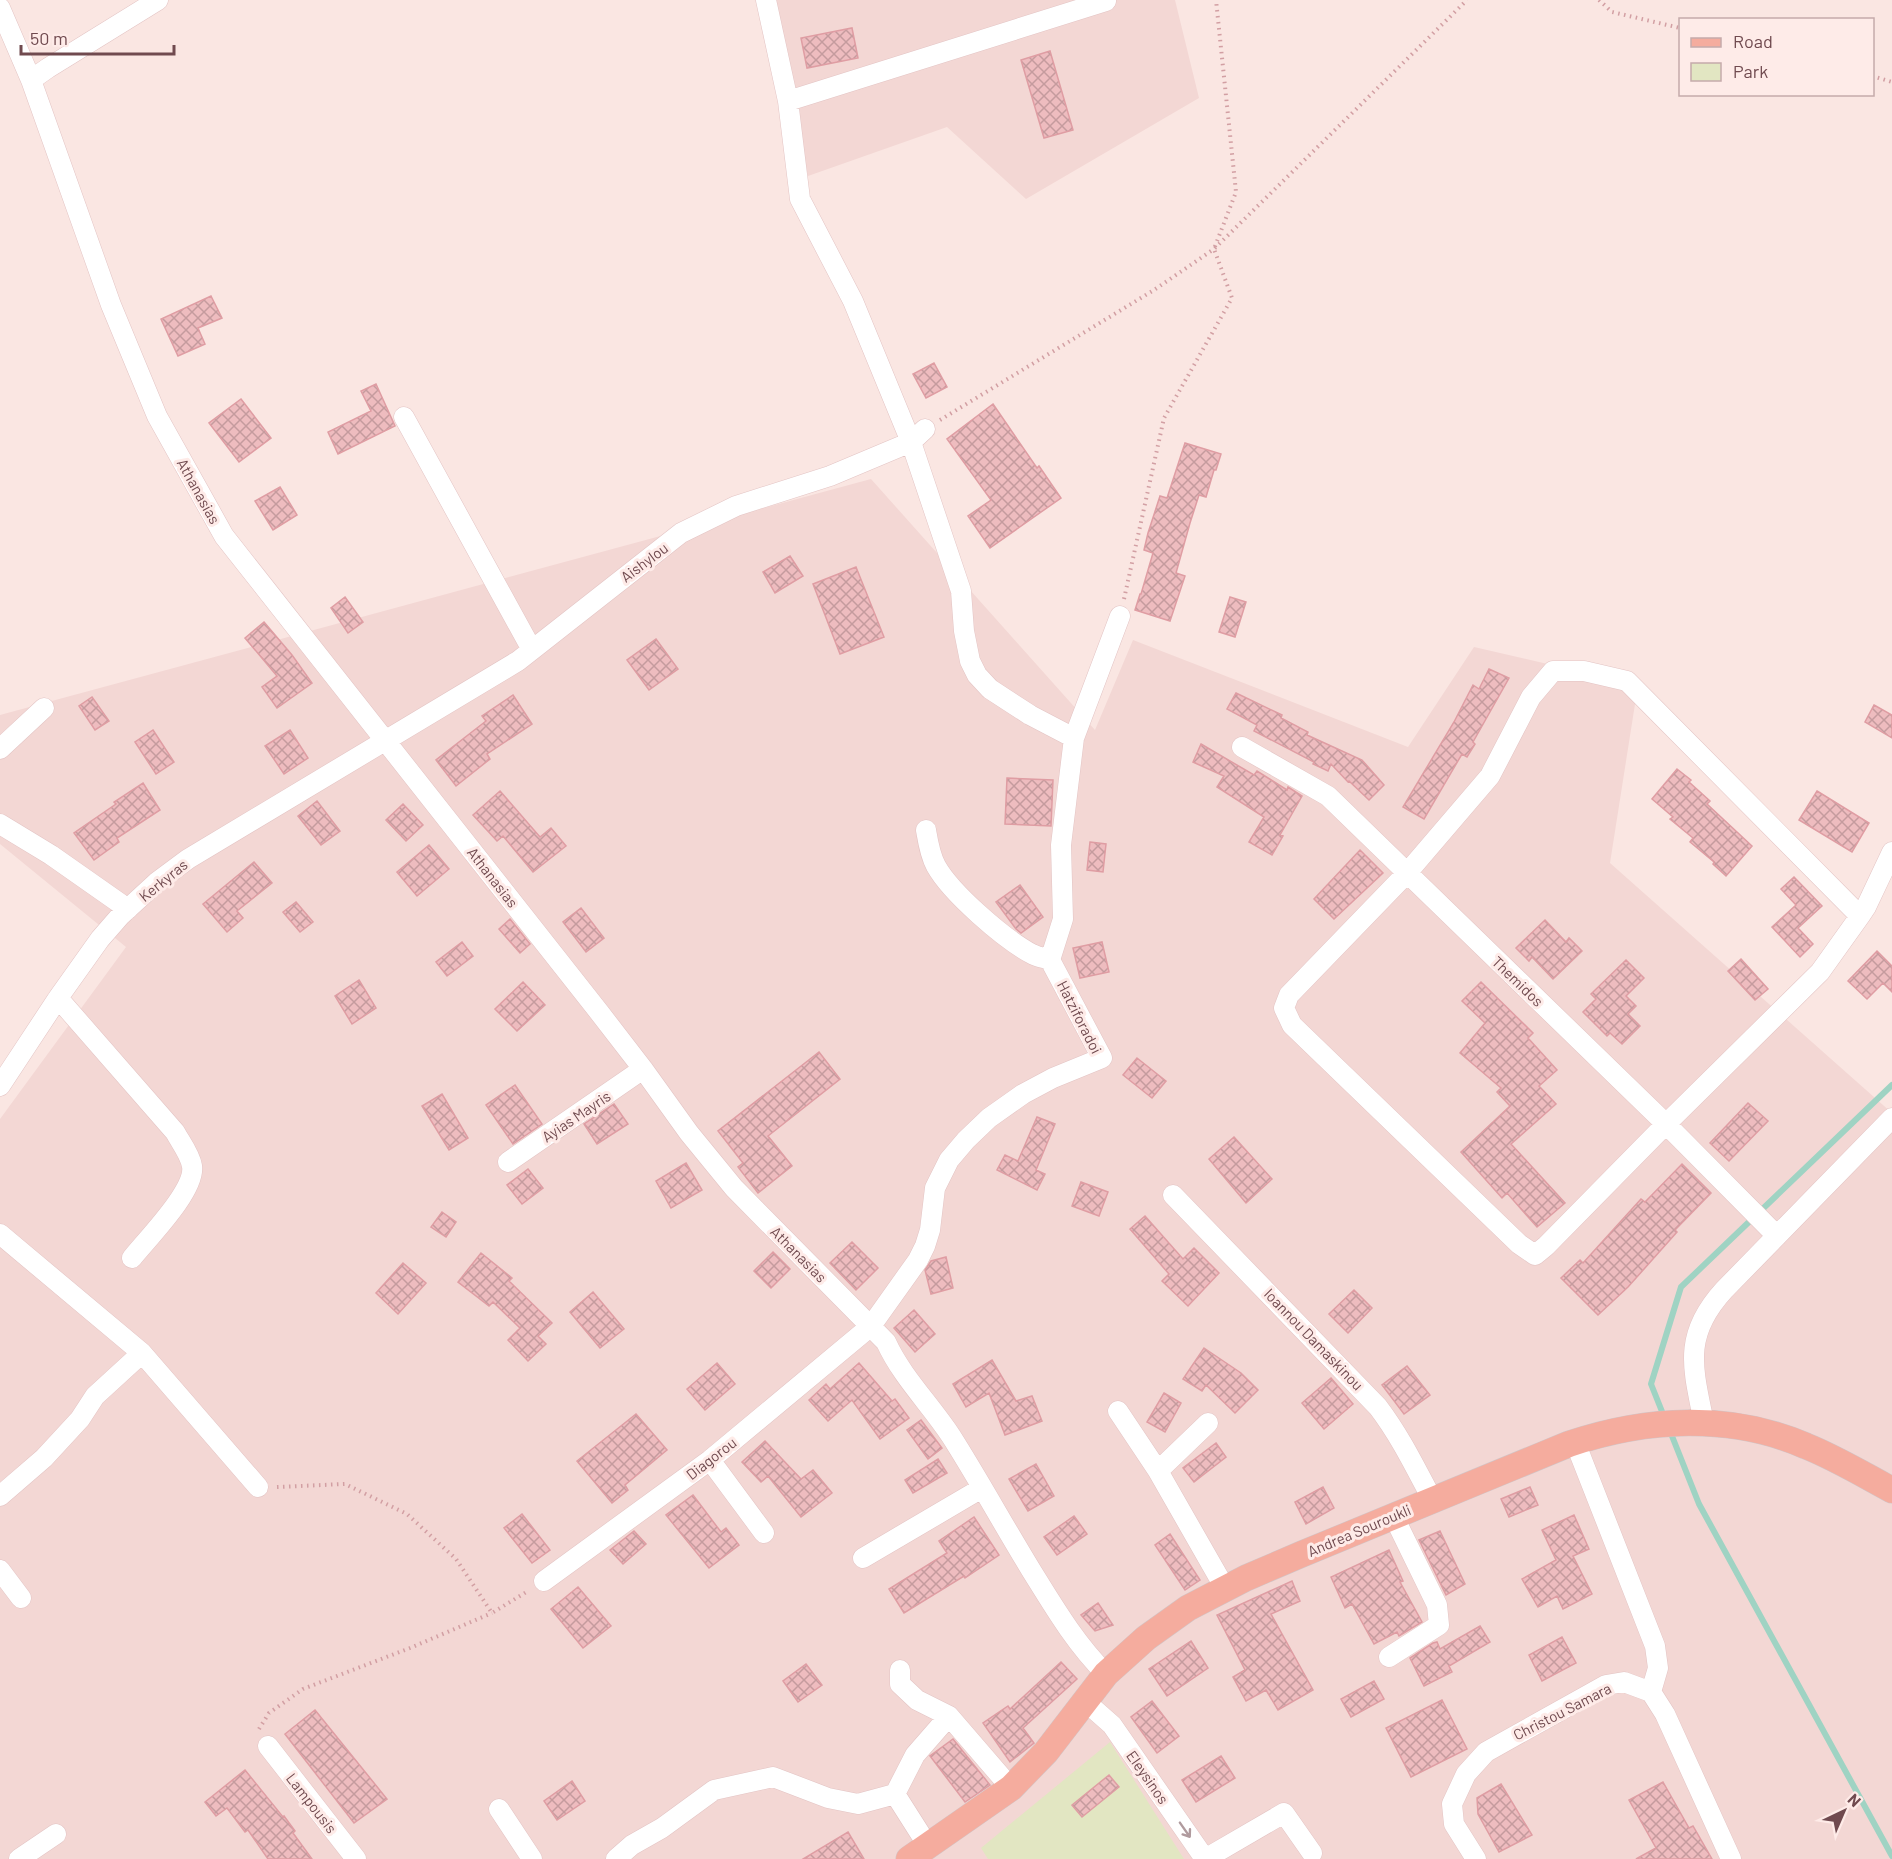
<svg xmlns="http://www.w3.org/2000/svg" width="1892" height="1859" font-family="Barlow,sans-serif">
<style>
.residential{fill:#f3d7d4}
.green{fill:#e2e6c2}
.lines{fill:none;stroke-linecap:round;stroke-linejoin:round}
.stream{stroke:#9fd3c3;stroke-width:6}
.building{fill:url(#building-cross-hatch);stroke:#df9da3;stroke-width:1.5}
.minor-casing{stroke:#e3c4c4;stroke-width:21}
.major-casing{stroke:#d1c5c7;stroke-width:27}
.path{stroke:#d29fa3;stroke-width:4;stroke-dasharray:1.5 4.5;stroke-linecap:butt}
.minor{stroke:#fff;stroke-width:20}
.major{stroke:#f5ac9e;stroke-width:26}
.oneway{stroke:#b09b9e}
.labels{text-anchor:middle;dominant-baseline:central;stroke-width:6;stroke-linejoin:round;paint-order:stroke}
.street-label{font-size:15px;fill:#704a4f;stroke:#feebe8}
</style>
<defs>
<pattern id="building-cross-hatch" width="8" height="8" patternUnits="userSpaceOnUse" patternTransform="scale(1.5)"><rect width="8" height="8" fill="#eebcbf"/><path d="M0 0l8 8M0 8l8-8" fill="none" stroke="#c59b9e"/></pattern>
</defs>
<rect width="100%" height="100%" fill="#fae6e2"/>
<!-- residential -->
<path class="residential" d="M772 0H1175L1199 98 1026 199 947 127 808 176Z
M871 479 1095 730 1133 640 1408 747 1474 647 1638 685 1610 863 1892 1113V1859H0V1119L126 947 0 844V715Z"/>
<!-- green -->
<path class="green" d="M1110 1742 1184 1859H988L981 1848Z"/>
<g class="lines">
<!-- stream -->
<path class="stream" d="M1665 1419 1651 1384 1681 1287 1892 1085
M1670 1431 1699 1504 1892 1856"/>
</g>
<!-- building -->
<path class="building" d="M852 28 858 58 807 68 801 38Z
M1050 51 1073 130 1044 138 1021 60Z
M211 296 222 318 198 328 205 344 178 356 161 319Z
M934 363 947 387 926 398 913 374Z
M376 384 395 426 338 454 328 432 371 411 361 391Z
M241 399 271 438 239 462 209 423Z
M993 404 1037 468 1039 466 1061 498 990 548 968 516 991 500 947 439Z
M1185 443 1221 454 1216 470H1214L1206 497 1199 495 1190 523 1176 573 1185 576 1170 621 1135 610 1140 594H1141L1153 553 1144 550 1148 533 1160 496 1167 498Z
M280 487 297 515 273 530 255 501Z
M790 556 803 576 775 593 763 572Z
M856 567 884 637 840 654 813 584Z
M345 597 363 622 348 633 331 608Z
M1230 597 1246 602 1235 637 1219 632Z
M264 622 292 655 312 683 277 708 262 687 277 676 245 638Z
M656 639 678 669 649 690 627 660Z
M1489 669 1509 678 1473 742 1475 744 1467 757 1462 754 1424 819 1403 807 1454 722 1473 685 1479 689Z
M1236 693 1282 715 1281 718 1308 732 1307 735 1362 760 1384 785 1369 800 1349 781 1348 782 1331 764 1328 771 1313 764 1314 762 1254 731 1257 725 1227 709Z
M513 695 532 724 487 754 490 759 456 786 436 760 486 721 482 716Z
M92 697 109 721 95 730 79 706Z
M1874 705 1892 715V738L1865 722Z
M153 730 174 762 156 774 135 742Z
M290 730 308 758 284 774 265 746Z
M1201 744 1254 775 1257 771 1287 790 1288 787 1302 796 1280 835 1283 836 1272 855 1249 842 1264 817 1217 787 1224 776 1193 762Z
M1677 769 1691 780 1689 782 1710 801 1707 804 1752 846 1726 876 1713 864 1714 862 1690 842 1693 838 1670 819 1673 817 1652 799Z
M1007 778 1053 780 1051 826 1005 824Z
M143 783 160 810 117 838 119 842 94 860 74 833 116 804 114 802Z
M500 791 540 837 551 828 566 846 533 872 503 836 497 841 473 815Z
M1817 791 1869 823 1852 852 1799 820Z
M317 801 340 831 321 845 298 816Z
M403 804 423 825 406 841 386 820Z
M1090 842 1106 844 1103 872 1087 870Z
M429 845 449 869 417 896 397 872Z
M1360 850 1383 873 1334 919 1314 899Z
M254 862 272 883 237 911 243 918 227 932 203 904Z
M1794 877 1822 906 1798 928 1813 944 1800 957 1772 927 1796 905 1781 889Z
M1020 885 1043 917 1021 933 1016 929 996 902Z
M296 902 313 922 300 932 283 912Z
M581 908 604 938 586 952 563 922Z
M510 919 530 944 520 953 499 929Z
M1545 920 1566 942 1569 938 1582 951 1553 979 1532 957 1529 961 1516 948Z
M462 942 473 956 447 976 436 962Z
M1102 942 1109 972 1080 978 1073 948Z
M1877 951 1892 966V992L1883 983 1867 999 1848 981Z
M1741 959 1768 989 1755 1000 1728 971Z
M1626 960 1644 978 1626 996 1636 1006 1628 1014 1640 1026 1622 1044 1610 1033 1607 1036 1583 1012 1596 999 1591 994Z
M359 980 376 1008 352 1024 335 996Z
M523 982 545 1005 517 1031 495 1009Z
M1481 982 1533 1033 1528 1038 1557 1070 1539 1086 1556 1104 1511 1144 1565 1203 1537 1227 1507 1193 1502 1198 1461 1152 1510 1106 1497 1092 1501 1088 1460 1053 1485 1023 1462 1001Z
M819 1052 840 1079 768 1136 792 1166 758 1193 738 1167 743 1163 718 1131Z
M1137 1058 1166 1081 1152 1098 1123 1075Z
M515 1085 542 1124 513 1144 486 1105Z
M442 1094 468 1138 449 1150 422 1106Z
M1748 1103 1768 1121 1729 1161 1710 1143Z
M614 1104 628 1124 597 1144 584 1124Z
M1037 1117 1055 1124 1036 1170 1045 1174 1037 1190 997 1170 1005 1155 1018 1161Z
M1234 1137 1272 1179 1246 1203 1209 1159Z
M686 1163 702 1190 671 1208 656 1181Z
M1682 1164 1711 1193 1675 1230 1677 1232 1628 1287 1598 1315 1561 1278 1580 1260 1583 1263 1641 1199 1645 1202Z
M528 1169 543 1188 522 1204 507 1185Z
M1081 1182 1108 1192 1099 1216 1072 1206Z
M442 1212 456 1222 446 1237 431 1227Z
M1145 1216 1183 1259 1194 1248 1219 1273 1188 1306 1162 1281 1169 1274 1130 1229Z
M852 1242 878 1268 856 1290 830 1263Z
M773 1252 790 1269 771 1288 754 1271Z
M481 1253 512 1278 509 1281 552 1323 538 1336 546 1344 528 1361 508 1340 520 1328 493 1302 489 1306 458 1282Z
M946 1257 953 1288 931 1294 925 1270 931 1261Z
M403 1263 426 1283 398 1314 376 1293Z
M1354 1290 1372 1308 1348 1333 1329 1314Z
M593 1292 624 1329 600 1348 570 1312Z
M914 1310 935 1334 915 1352 894 1328Z
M1204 1348 1241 1373 1258 1390 1235 1413 1206 1385 1202 1391 1183 1379Z
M992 1360 1016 1401 1032 1396 1042 1421 1005 1435 989 1393 966 1407 953 1384Z
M717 1363 735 1384 705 1410 687 1389Z
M859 1363 892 1401 895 1399 909 1418 880 1439 852 1400 828 1421 809 1400 826 1384 830 1389Z
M1407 1366 1430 1395 1404 1414 1382 1385Z
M1331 1378 1353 1404 1324 1429 1302 1403Z
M1164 1393 1181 1403 1165 1432 1147 1422Z
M636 1414 667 1450 625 1485 628 1490 612 1503 577 1461Z
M921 1420 942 1448 928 1459 907 1430Z
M765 1441 801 1479 813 1470 832 1493 801 1517 768 1476 761 1482 742 1462Z
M1216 1443 1226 1457 1194 1482 1183 1468Z
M938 1459 947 1473 913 1493 905 1480Z
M1036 1464 1054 1496 1028 1511 1009 1479Z
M1323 1487 1334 1508 1306 1524 1295 1502Z
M1530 1487 1538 1505 1509 1517 1501 1499Z
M693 1495 721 1532 726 1528 739 1545 709 1568 666 1515Z
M522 1514 550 1550 532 1563 504 1528Z
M1574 1515 1589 1549 1573 1556 1592 1594 1563 1609 1557 1596 1538 1607 1522 1579 1556 1560 1542 1530Z
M1074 1516 1087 1534 1057 1555 1044 1537Z
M974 1517 999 1555 965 1578 964 1576 904 1613 889 1589 947 1553 939 1541Z
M634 1531 646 1544 623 1564 610 1550Z
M1440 1531 1465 1584 1446 1595 1419 1540Z
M1170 1534 1200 1580 1185 1590 1155 1545Z
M1389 1550 1403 1581 1400 1582 1422 1622 1399 1636 1397 1632 1374 1644 1352 1604 1345 1608 1331 1577Z
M1292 1581 1300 1601 1271 1614 1313 1690 1278 1710 1266 1690 1246 1701 1233 1677 1245 1670 1217 1615Z
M578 1587 611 1626 583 1648 551 1609Z
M1098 1603 1113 1625 1095 1631 1081 1615Z
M1480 1626 1490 1642 1449 1666 1452 1672 1424 1686 1410 1658 1433 1643 1437 1642 1440 1649Z
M1562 1637 1576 1663 1542 1681 1529 1655Z
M1191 1641 1208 1668 1167 1696 1149 1669Z
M1061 1662 1077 1679 1023 1728 1034 1743 1010 1762 983 1723 1008 1706 1010 1709Z
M806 1664 822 1685 798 1702 783 1681Z
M1374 1681 1384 1699 1351 1717 1341 1699Z
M1442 1700 1467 1749 1411 1777 1386 1728Z
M1152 1701 1179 1736 1157 1753 1131 1717Z
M315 1710 387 1799 354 1823 285 1734Z
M953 1739 990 1785 965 1802 930 1756Z
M1221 1756 1235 1778 1196 1802 1182 1780Z
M245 1770 283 1817 284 1816 295 1831 293 1833 312 1859H268L248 1830 245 1832 227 1808 216 1816 205 1802Z
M1109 1775 1119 1787 1082 1817 1072 1805Z
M572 1781 585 1801 557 1820 544 1801Z
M1663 1782 1689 1828 1693 1826 1712 1859H1636L1656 1848 1629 1800Z
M1501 1784 1532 1835 1499 1852 1478 1814 1477 1798Z
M848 1832 864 1859H803Z"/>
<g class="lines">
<defs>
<path id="minor" d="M766 0 788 101 800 199 853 301 911 442 961 591 964 631 970 661 977 675 990 689 1030 715 1074 738
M0 8 31 80 111 305 157 416 224 536 599 1012 643 1069 689 1133 734 1188 886 1342C902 1377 930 1404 951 1436 979 1480 1004 1526 1031 1570 1054 1607 1075 1643 1106 1674
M31 80 48 68 158 0
M788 101 1106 1
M404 417 532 650
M1242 747 1328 796 1666 1124 1777 1236
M0 749 44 708
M0 824 51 855 128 909
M926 830C928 842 930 855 936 866 951 893 1004 939 1032 954 1038 957 1044 958 1050 960
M1860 916 1627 681 1584 671H1553L1531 697 1490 776 1407 873 1289 995 1284 1008 1292 1025 1519 1244 1535 1255 1546 1246 1666 1124 1820 972 1860 916 1866 907 1892 852
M58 998 175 1132C181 1143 190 1154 192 1166 196 1190 147 1239 132 1258
M0 1086 58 998 100 939 120 916 157 882 188 859 518 661 681 533 736 506 830 476 911 442 925 429
M508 1162 643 1069
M1173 1195 1378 1407C1400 1436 1415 1467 1432 1499
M0 1234 142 1353 258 1487
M1118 1411 1158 1471 1226 1590
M1704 1423C1693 1368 1682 1336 1724 1290L1892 1118
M1575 1442 1655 1646 1658 1668 1651 1692
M710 1460 764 1533
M1158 1471 1208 1423
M0 1496 44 1458 80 1419 95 1396 142 1353
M863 1558 982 1488
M0 1570 21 1598
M544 1581 710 1460 871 1326 918 1260 925 1246 930 1230 935 1188 949 1160 966 1140 989 1118 1023 1094 1053 1078 1102 1058 1050 960 1063 919 1061 845 1074 738 1120 616
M1389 1657 1439 1625 1437 1605 1393 1515
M900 1670V1684L917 1700 949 1716 1011 1788
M1083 1705 1095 1710 1112 1725 1205 1859
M268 1746 356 1859
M895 1794 928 1846
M499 1809 532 1859
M19 1859 56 1834
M616 1859 632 1845 662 1828 714 1790 773 1777 828 1798 858 1804 895 1794 915 1755 949 1716
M1205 1859 1284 1813 1312 1853
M1476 1859 1454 1824 1452 1804 1466 1774 1486 1752 1606 1685 1624 1682 1651 1692 1665 1714 1731 1859"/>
<path id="major" d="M909 1859 1011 1788 1046 1752 1106 1674 1146 1638 1188 1608 1246 1578 1302 1554 1569 1444C1646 1418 1730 1413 1806 1446 1836 1458 1864 1475 1892 1490"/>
</defs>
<!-- minor casing -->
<use href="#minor" class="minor-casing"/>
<!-- major casing -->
<use href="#major" class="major-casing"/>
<!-- path -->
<path class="path" d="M1599 0 1612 12 1680 28
M1872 76 1892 82
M940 420 1154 290 1214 249 1467 0
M1124 599 1164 418 1232 298 1214 249 1236 192 1216 0
M277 1487 345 1484 407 1514 456 1559 492 1613 528 1591
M259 1729 269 1713 303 1689 410 1648 492 1613"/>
<!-- minor -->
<use href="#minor" class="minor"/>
<!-- major -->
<use href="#major" class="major"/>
</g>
<!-- one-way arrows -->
<defs><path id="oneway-shaft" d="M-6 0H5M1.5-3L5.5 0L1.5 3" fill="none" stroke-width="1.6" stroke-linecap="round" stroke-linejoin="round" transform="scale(1.5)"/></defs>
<use class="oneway" href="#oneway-shaft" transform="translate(1185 1830) rotate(55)"/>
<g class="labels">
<!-- street labels -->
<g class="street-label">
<text transform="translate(199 491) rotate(61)">Athanasias</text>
<text transform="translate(644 562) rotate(-37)">Aishylou</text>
<text transform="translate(493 877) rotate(52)">Athanasias</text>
<text transform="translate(163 880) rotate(-39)">Kerkyras</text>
<text transform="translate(1518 981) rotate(44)">Themidos</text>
<text transform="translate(1080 1017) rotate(63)">Hatziforadoi</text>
<text transform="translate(576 1116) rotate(-34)">Ayias Mayris</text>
<text transform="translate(799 1254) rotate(45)">Athanasias</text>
<text transform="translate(1314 1339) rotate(46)">Ioannou Damaskinou</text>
<text transform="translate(711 1458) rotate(-38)">Diagorou</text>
<text transform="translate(1359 1530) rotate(-23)">Andrea Souroukli</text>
<text transform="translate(1562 1711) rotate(-27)">Christou Samara</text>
<text transform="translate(1148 1777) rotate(55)">Eleysinos</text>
<text transform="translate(312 1803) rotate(52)">Lampousis</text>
</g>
</g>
<!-- legend -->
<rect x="1679" y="18" width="195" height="78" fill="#feebe8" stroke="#c5abab" stroke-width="1.5"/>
<rect x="1691" y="38" width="30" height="9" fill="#f5ac9e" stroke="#c5abab" stroke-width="1.5"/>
<text x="1733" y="48" font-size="18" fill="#704a4f">Road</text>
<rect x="1691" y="63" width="30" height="18" fill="#e2e6c2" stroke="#c5abab" stroke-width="1.5"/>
<text x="1733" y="78" font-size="18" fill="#704a4f">Park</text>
<!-- north arrow -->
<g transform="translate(1844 1811) rotate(44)" stroke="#feebe8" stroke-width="4.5" paint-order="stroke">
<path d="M0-4.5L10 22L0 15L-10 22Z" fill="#704a4f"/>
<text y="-9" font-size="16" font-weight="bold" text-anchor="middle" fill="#704a4f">N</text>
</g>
<!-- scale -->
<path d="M21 45v9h153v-9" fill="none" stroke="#704a4f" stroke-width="3"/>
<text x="30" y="45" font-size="18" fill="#704a4f" stroke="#feebe8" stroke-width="4.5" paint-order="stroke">50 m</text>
</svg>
